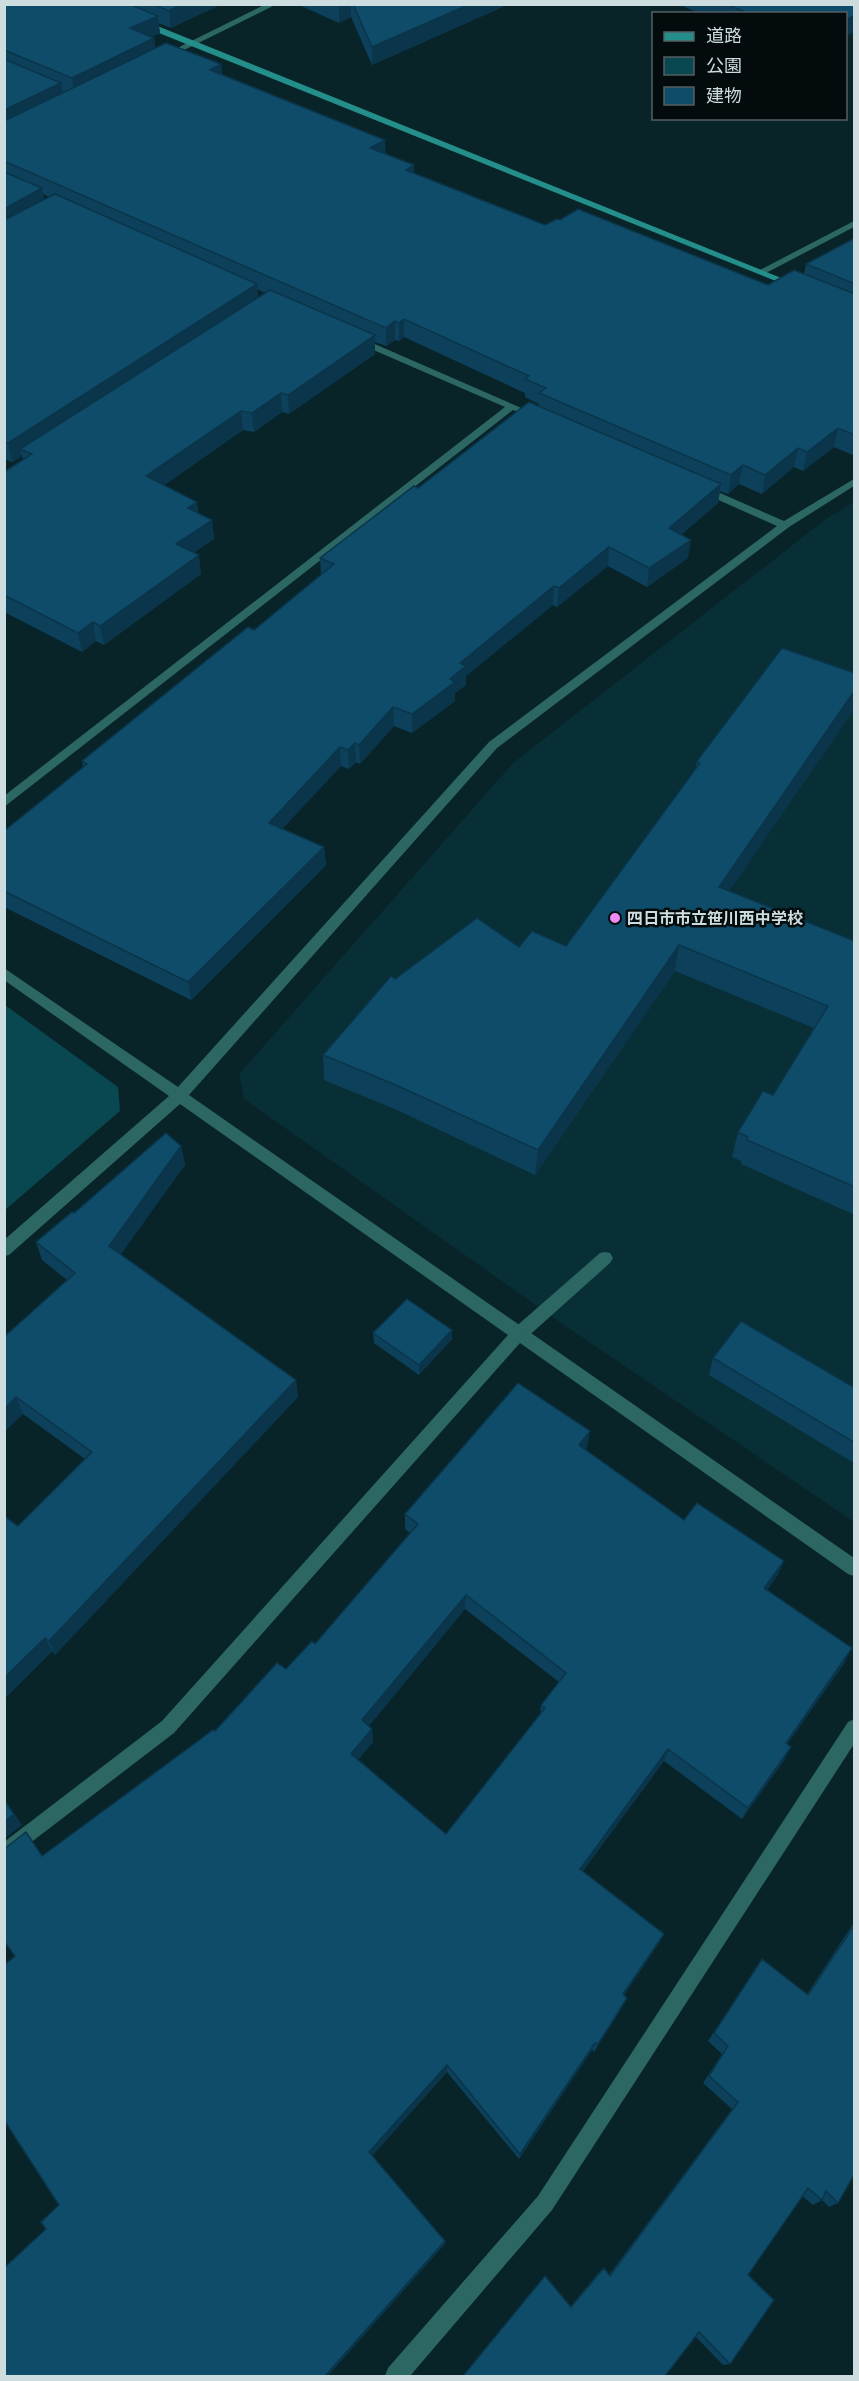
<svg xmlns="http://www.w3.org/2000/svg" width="859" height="2381" font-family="'Public Sans','Noto Sans JP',sans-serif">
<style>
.built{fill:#072f35}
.green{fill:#094751}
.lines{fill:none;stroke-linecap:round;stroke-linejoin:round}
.lane{fill:#2c6763;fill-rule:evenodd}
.street{fill:#2c6763;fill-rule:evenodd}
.secondary{fill:#248f8a;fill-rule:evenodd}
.wall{fill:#0d415b;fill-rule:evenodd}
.shaded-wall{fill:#0a354a}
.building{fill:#0f4c6a;stroke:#0a354a;stroke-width:1.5;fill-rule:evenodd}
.poi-dot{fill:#f08bf5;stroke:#030b0d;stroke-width:2}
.labels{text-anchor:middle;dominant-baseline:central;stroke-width:5;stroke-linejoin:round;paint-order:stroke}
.poi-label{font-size:16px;font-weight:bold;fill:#cddcdf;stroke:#030b0d;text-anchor:start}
</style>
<rect width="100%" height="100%" fill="#082429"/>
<!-- built -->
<path class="built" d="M854 502V1522L561 1323 244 1099 239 1074 513 763 826 519Z"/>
<!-- green -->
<path class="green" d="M5 1005 118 1087 120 1111 5 1210Z"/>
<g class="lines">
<!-- lane -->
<path class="lane" d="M605 1252 610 1253 613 1258 610 1263 524 1340 518 1342 512 1340 510 1335 512 1330 600 1253Z"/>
<!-- street -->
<path class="street" d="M266 4H277L166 59 159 57Z
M854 221V227L764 274 756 272Z
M355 338H361L542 417 537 420 513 410 4 807V796L505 407 355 342Z
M854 479V486L789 527 497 748 189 1095 854 1558V1576L848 1574 520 1343 174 1733 4 1863V1842L162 1721 508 1335 180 1104 9 1255 4 1256V1240L169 1096 4 980V968L178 1087 489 742 777 526 696 490V486H704L784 521Z
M854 1719V1744L552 2210 410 2376H385L388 2368 538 2196 848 1722Z"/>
<!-- secondary -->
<path class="secondary" d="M139 21H145L801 286 793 288 139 25Z"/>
</g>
<!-- wall -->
<path class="wall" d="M4 4H222L171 28 158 23 160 33 152 37 154 38 155 48 221 64 222 74 385 140V154L414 173 545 225 768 285 804 274 806 264 855 238V454L853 455 834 447 803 471 794 467 762 494 739 484 728 494 720 491 718 503 681 535 688 558 647 587 608 566 557 607 553 605 466 676V685L455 693V701L412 733 394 726 360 764 356 762 349 769 341 766 282 829 324 847 326 865 191 1000 4 907V831L83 767 82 761 254 630 321 574 320 558 418 488 538 406 539 404 525 397V393L404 337 399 341 395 340 386 346 375 342V354L289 414 282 412 254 432 243 430 164 485 199 514 212 520 214 539 194 552 201 574 104 645 96 641 82 652 6 613 4 614V472L23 460 22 456 12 462 4 459ZM43 194 49 197 44 200ZM257 289 265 293 258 297Z
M297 4H509L372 65 351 17 339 23Z
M678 4H855V31L846 36V14H701Z
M855 673V708L729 891 855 941V1215L741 1164V1161L732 1157 738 1132 773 1095 814 1028 675 971 535 1175 397 1110 324 1080 323 1055 395 979 519 947 566 946 695 770 697 761Z
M181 1146 185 1165 120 1254 296 1380 298 1397 55 1655 52 1651 4 1699 18 1526 85 1459 23 1414 4 1432V1337L67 1280 42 1260 36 1242 74 1213Z
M373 1333 452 1339 419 1375 374 1343Z
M713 1358 855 1388 854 1463 709 1375Z
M587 1448 585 1450 684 1520 784 1561 777 1576 767 1590 845 1662 787 1744 785 1759 742 1819 664 1761 583 1871 659 1943 624 1995 627 1998 623 2006 594 2052 592 2050 519 2159 447 2072 372 2156 445 2241V2244L46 2229 59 2205 15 1956 42 1856 215 1731 315 1644 410 1533 405 1529V1514ZM465 1609 559 1682 541 1705 540 1715 446 1834 358 1759 373 1742 372 1729 369 1726Z
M855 1921V2173L838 2203 829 2207 822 2200 813 2205 802 2196 748 2275 730 2364 723 2365 696 2337 570 2307 600 2271 604 2268 609 2275 732 2109 703 2083 722 2054 708 2041 762 1959 807 1994Z"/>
<!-- shaded-wall -->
<path class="shaded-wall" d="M182 4H222L171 28 169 11Z
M341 4H351V17L339 23V6Z
M470 4H509L372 65V47Z
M855 15V31L846 36V20Z
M158 16 160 33 132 46 130 28Z
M154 38 156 56 75 96 72 78Z
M221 64 223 82 210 70Z
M61 83 64 101 4 129V110Z
M385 140 386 158 370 148Z
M414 165V184L406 170Z
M42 188 45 206 4 229V209Z
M257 284 258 302 20 449 22 456 12 462 8 443Z
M404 319V337L399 341V323Z
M395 321V340L386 346V328Z
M375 335V354L289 414 288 395Z
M281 393 282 412 254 432 252 413Z
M241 411 243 430 149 496 146 476Z
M838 428 834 447 803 471 807 452Z
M798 448 794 467 762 494 765 475Z
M743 465 739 484 728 494 731 475Z
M721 484 718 503 667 547 669 528Z
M197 502 200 521 188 508Z
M212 520 214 539 179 563 176 544Z
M691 540 688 558 647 587 649 568Z
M609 547 608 566 557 607 559 588Z
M199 555 201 574 104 645 100 626Z
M554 586 553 605 466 676V685L455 693V701L412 733V714L450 679 460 663Z
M93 622 96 641 82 652 78 633Z
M855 690V708L714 913 719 887Z
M393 707 394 726 360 764 359 745Z
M355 743 356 762 349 769 348 750Z
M340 747 341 766 271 841 269 823Z
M324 847 326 865 191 1000 188 982Z
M679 945 675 971 535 1175 538 1150Z
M181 1146 185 1165 114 1264 109 1246Z
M452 1330V1339L419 1375V1365Z
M296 1380 298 1397 55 1655 49 1641Z
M16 1397 23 1414 4 1432V1409Z
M590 1431 587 1448 576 1461 579 1445Z
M784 1561 777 1576 758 1602 764 1588Z
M466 1595 465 1609 363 1733 362 1720Z
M45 1638 52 1651 4 1699V1678Z
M852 1648 845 1662 780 1755 786 1743Z
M372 1729 373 1742 353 1766 351 1754Z
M791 1747 785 1759 742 1819 748 1808Z
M668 1749 664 1761 577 1879 580 1869Z
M4 1799 22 1825 4 1839Z
M664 1934 659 1943 619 2003 623 1994Z
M627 1998 623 2006 594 2052 598 2044Z
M595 2043 592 2050 519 2159 520 2154Z
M447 2065V2072L370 2158 369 2152Z
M445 2241V2244L328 2376H325Z"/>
<!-- building -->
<path class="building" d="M4 4H129L158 16 130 28 154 38 72 78 4 50Z
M153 4H182L169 11Z
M353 4H470L372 47Z
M726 4H855V15L846 20V14H750Z
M166 43 221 64 210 70 385 140 370 148 414 165 406 170 545 225 557 219 560 220 578 209 768 285 794 270 855 294V435L838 428 807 452 798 448 765 475 743 465 731 475 539 393 546 388 525 379 529 376 404 319 399 323 395 321 386 328 4 161V121Z
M4 59 61 83 4 110Z
M4 172 42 188 4 209Z
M55 194 257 284 8 443 4 442V220Z
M855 238V284L806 264Z
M270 290 375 335 288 395 281 393 252 413 241 411 146 476 197 502 188 508 212 520 176 544 199 555 100 626 93 622 78 633 4 595V472L32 454 20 449Z
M529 402 721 484 669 528 691 540 649 568 609 547 559 588 554 586 460 663 466 666 450 679 455 682 412 714 393 707 359 745 355 743 348 750 340 747 269 823 324 847 188 982 4 891V831L87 764 82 761 248 627 254 630 334 564 320 558 414 486 418 488Z
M782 648 855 673V690L719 887 855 941V1187L747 1140 748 1137 738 1132 763 1091 773 1095 828 1006 679 945 538 1150 396 1085 323 1055 391 976 395 979 477 918 519 947 532 931 566 946 700 763 697 761Z
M166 1133 181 1146 109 1246 296 1380 49 1641 45 1638 4 1678V1516L18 1526 92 1452 16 1397 4 1409V1337L75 1273 36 1242 72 1212 74 1213Z
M407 1299 452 1330 419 1365 373 1333Z
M741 1321 855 1388V1443L713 1358Z
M518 1383 590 1431 579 1445 684 1520 697 1503 784 1561 764 1588 852 1648 786 1743 791 1747 748 1808 668 1749 580 1869 664 1934 623 1994 627 1998 598 2044 595 2043 520 2154 447 2065 369 2152 445 2241 325 2376H4V2268L46 2229 41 2222 59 2205 4 2120V1965L15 1956 4 1941V1849L26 1832 42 1856 213 1730 215 1731 277 1663 286 1669 312 1641 315 1644 418 1524 405 1514ZM466 1595 566 1673 541 1705 545 1708 446 1834 351 1754 372 1729 362 1720Z
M4 1800 14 1814 4 1822Z
M855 1924V2173L838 2203 826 2191 822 2200 808 2188 748 2275 774 2300 730 2364 699 2332 665 2376H463L545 2276 571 2307 604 2268 610 2276 738 2102 709 2076 728 2046 714 2033 762 1959 808 1995Z"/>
<!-- markers -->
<circle class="poi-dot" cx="615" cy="918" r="6"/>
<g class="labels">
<!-- poi labels -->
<g class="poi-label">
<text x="627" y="918">四日市市立笹川西中学校</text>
</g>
</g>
<!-- border -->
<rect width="859" height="2381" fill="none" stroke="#cddcdf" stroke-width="12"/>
<!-- legend -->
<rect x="652" y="12" width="195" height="108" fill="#030b0d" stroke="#545f61" stroke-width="1.5"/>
<rect x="664" y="32" width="30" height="9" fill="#248f8a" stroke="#545f61" stroke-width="1.5"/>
<text x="706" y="42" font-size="18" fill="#cddcdf">道路</text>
<rect x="664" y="57" width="30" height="18" fill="#094751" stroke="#545f61" stroke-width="1.5"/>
<text x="706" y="72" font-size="18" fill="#cddcdf">公園</text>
<rect x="664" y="87" width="30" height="18" fill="#0f4c6a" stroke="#545f61" stroke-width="1.5"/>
<text x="706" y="102" font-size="18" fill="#cddcdf">建物</text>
</svg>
